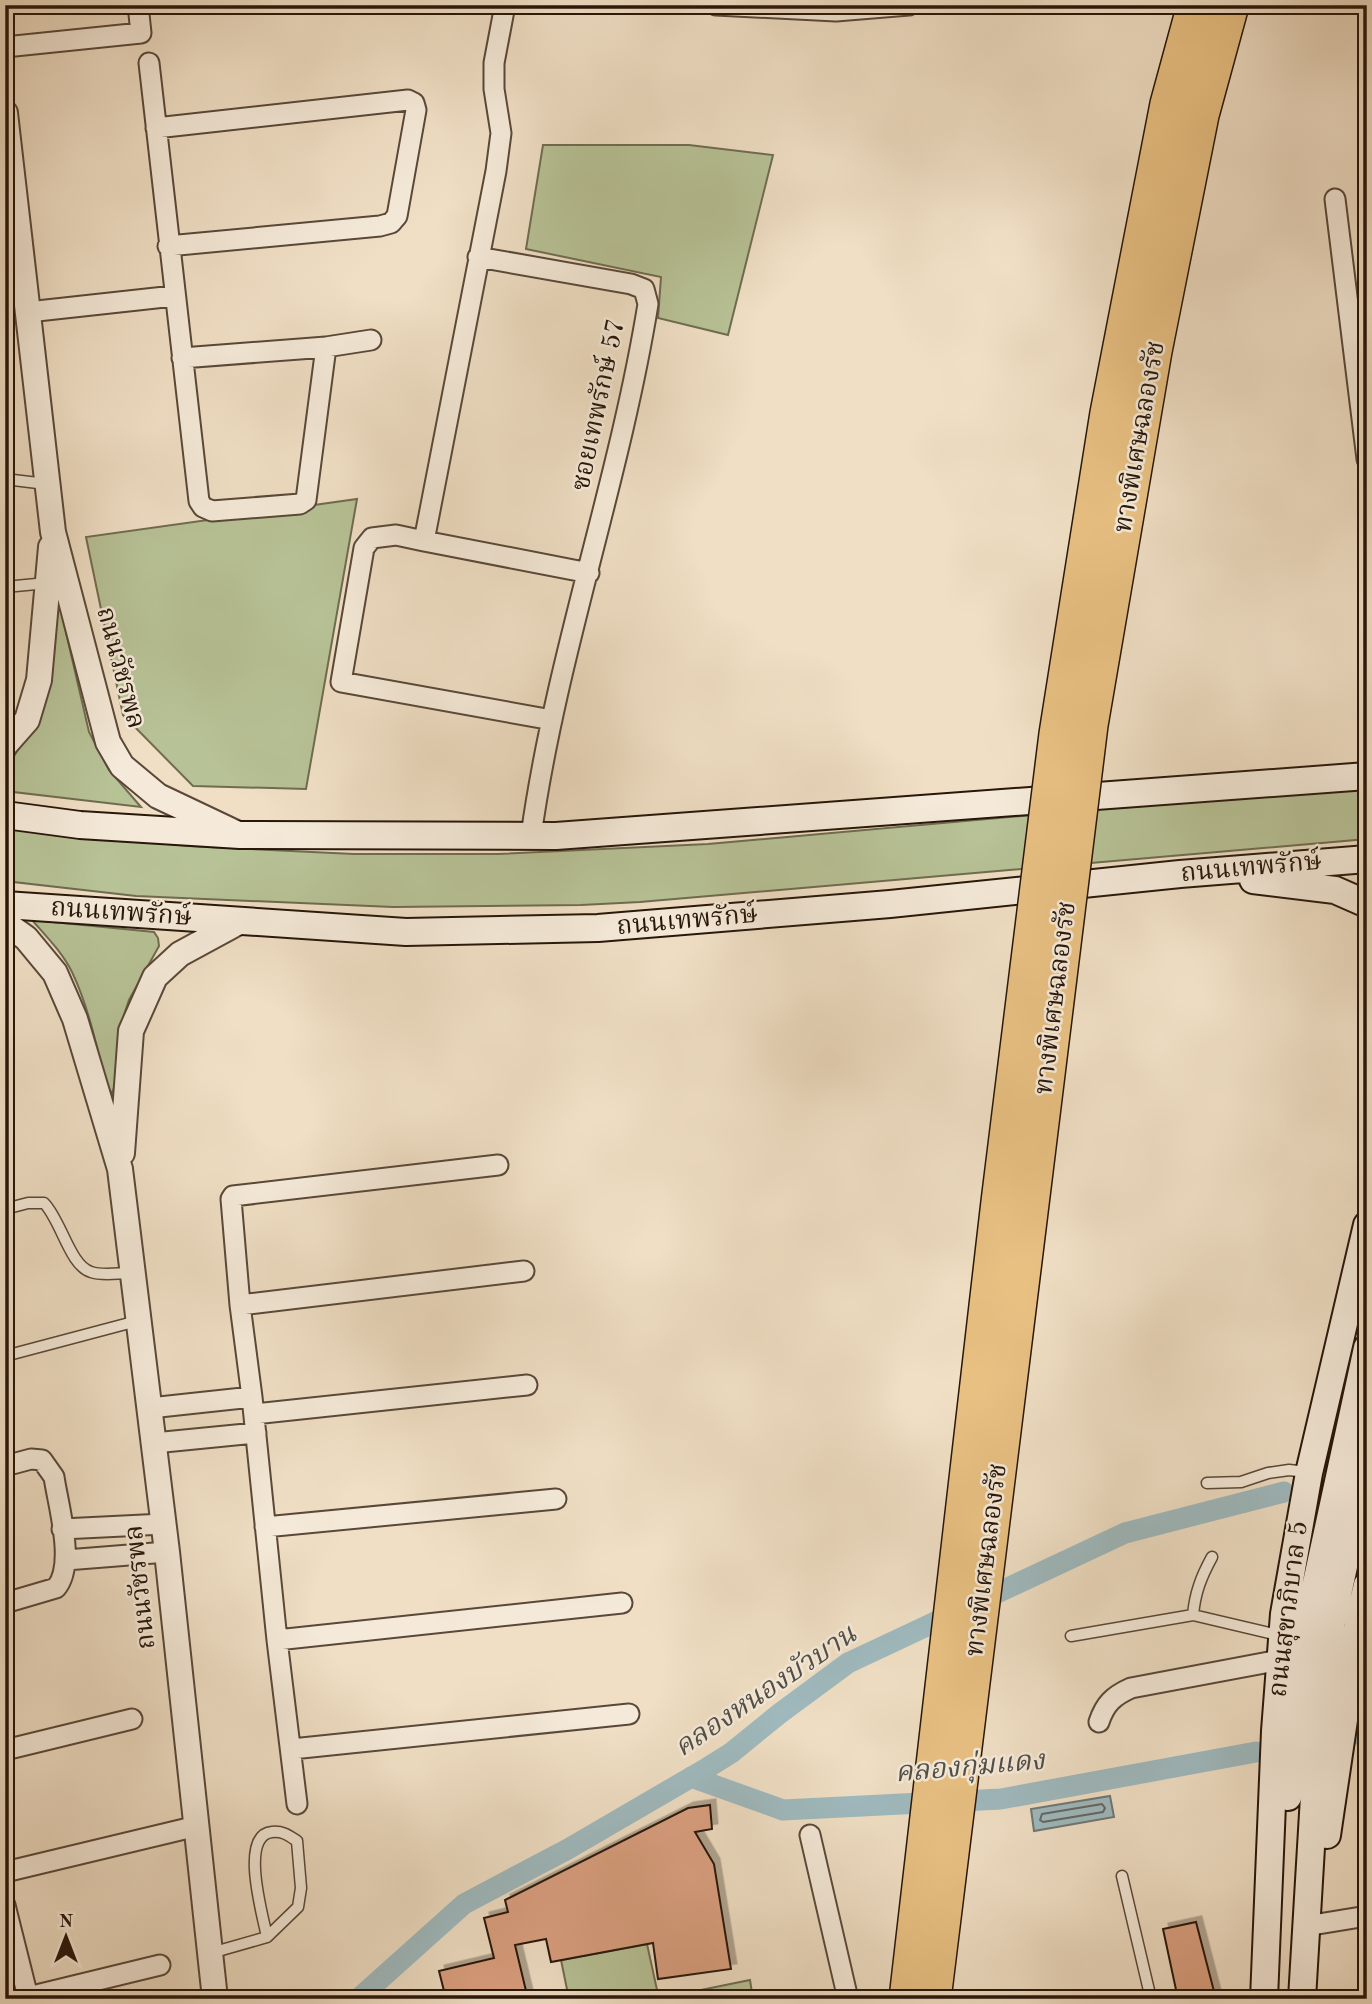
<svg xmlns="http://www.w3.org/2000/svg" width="1372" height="2004" font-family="'Old Standard TT','Noto Serif Thai',serif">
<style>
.green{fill:#b7c296;stroke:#6f6c50;stroke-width:2}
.water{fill:#9fbabf;stroke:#6f7877;stroke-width:2}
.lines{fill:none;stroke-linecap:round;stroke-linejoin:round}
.shore{stroke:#636864;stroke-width:2}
.canal{stroke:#9fbabf;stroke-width:21}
.building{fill:#dba080;stroke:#27160a;stroke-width:2;filter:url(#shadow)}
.service-casing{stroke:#594839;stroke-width:13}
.minor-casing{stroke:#594839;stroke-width:23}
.tertiary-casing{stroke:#594839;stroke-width:28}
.secondary-casing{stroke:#27160a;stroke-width:30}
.service{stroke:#f5ead9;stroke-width:10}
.minor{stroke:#f5ead9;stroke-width:19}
.tertiary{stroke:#f5ead9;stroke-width:24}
.secondary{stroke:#f5ead9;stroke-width:26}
.motorway-bridge-casing{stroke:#27160a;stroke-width:38;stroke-linecap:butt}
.motorway-bridge{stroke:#e8c082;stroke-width:35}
.labels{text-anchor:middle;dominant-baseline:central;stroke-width:5;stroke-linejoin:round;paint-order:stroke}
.street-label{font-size:26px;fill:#27160a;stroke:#f5ead9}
.water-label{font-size:28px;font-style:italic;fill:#514f49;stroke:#f5ead9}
</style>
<defs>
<filter id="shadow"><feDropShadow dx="5.5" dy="-5.5" stdDeviation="0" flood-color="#0004"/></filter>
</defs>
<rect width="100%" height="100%" fill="#f0dfc5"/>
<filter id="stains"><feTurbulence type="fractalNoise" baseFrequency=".00286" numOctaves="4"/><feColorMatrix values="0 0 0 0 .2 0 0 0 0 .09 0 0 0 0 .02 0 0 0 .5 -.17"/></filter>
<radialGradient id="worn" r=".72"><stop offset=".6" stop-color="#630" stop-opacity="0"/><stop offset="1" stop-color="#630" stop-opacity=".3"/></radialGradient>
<!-- green -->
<path class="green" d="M543 145H689L773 155 728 335 658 318 661 277 526 249Z
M357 499 306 789 193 786 123 715 86 537Z
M56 607 61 611 89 732 109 770 141 807 5 791V772L40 711Z
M1367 785V839L640 902 581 905 393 907 136 896 5 881V828L189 846 354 854H498L708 844Z
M32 920 154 932 158 938 159 946 129 1000 122 1021 115 1085 112 1093 107 1087C97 1048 89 1008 72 972 62 952 46 936 32 920Z
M647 1944 659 1999H569L561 1960Z
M750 1980 753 1999H676V1995Z"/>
<!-- water -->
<path class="water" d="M1110 1796 1114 1817 1034 1831 1031 1809Z"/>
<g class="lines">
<!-- shore -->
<path class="shore" d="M1102 1804 1105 1808 1103 1812 1043 1822 1040 1820 1042 1814Z"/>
<!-- canal -->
<path class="canal" d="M1357 1734 1367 1733
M691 1777 783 1810 1001 1799 1256 1752
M358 1999 464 1904 568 1849 707 1768 731 1753 779 1714 848 1663 1125 1533 1284 1492"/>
</g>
<!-- building -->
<path class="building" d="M710 1805 712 1829 695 1832 714 1864 731 1969 658 1979 653 1943 551 1962 546 1939 515 1945 528 1999H446L439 1971 494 1958 484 1918 508 1912 505 1900 688 1808Z
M1196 1922 1216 1999H1178L1163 1929Z"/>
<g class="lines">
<defs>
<path id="service" d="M5 479 46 484
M5 587 47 583
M5 1209 28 1203H44C61 1220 70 1266 91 1272 102 1276 118 1273 130 1273
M5 1356 137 1321
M1207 1483 1241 1482 1268 1473 1289 1470 1307 1472
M1193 1615C1195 1593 1201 1577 1212 1557
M1071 1636 1193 1615 1282 1636
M1122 1876 1151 1999
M211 1953 267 1937 298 1907 301 1888 297 1841C288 1835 283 1831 272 1832 239 1835 263 1916 267 1937"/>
<path id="minor" d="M505 5 494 63V89L501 133 496 171 424 541 589 573
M716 5 836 11 909 5
M5 47 141 33 138 5
M149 63 199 501 203 507 212 511 300 504 306 500 326 347
M156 128 408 100 414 103 416 110 397 216 391 223 380 226 168 246
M1335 199 1367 459
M478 257 631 284 644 289 648 304C619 483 556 656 531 836
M28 312 174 296
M182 358 326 347 371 340
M424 541 396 535 372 538 364 548 341 682 552 720
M240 1305 524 1271
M150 1408 252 1397
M254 1414 527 1385
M154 1443 256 1433
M5 1466 31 1459 42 1460 54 1477C58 1505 76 1565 56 1588L5 1603
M265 1527 556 1499
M62 1529 164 1524
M66 1560 167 1552
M277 1640 622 1603
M1099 1722C1105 1704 1113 1696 1131 1688L1280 1660
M292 1749 629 1714
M5 1750 132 1719
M297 1804 277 1640 252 1397 240 1305 231 1199 233 1196 498 1165
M810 1835 848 1999
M5 1872 197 1826
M5 1905 28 1997
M1306 1926 1367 1916
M20 1999 160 1965"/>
<path id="tertiary" d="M5 113 53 532 108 742 122 766 158 796 236 833
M5 745 27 720 39 680 51 547
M5 923 26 938 55 973 75 1019 120 1169 167 1552 215 1999
M122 1153 131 1031 155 977 180 954 239 922"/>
<path id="secondary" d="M5 815 80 825 240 835 556 836 1367 776
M1253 880 1335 890 1367 904
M5 905 406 932 598 928 890 904 1180 874 1367 859
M1288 1797 1308 1620 1367 1348
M1327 1835 1359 1618 1367 1585
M1264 1999 1275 1731 1284 1614 1309 1473 1367 1225
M1302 1999 1317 1746 1332 1622 1367 1460"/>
</defs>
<!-- service casing -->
<use href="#service" class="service-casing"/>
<!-- minor casing -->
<use href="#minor" class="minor-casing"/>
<!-- tertiary casing -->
<use href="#tertiary" class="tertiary-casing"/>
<!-- secondary casing -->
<use href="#secondary" class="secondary-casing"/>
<!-- service -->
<use href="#service" class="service"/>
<!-- minor -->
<use href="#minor" class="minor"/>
<!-- tertiary -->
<use href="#tertiary" class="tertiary"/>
<!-- secondary -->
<use href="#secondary" class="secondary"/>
<defs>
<path id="motorway-bridge" d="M907 1999 999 1202 1057 734 1108 413 1168 104 1195 5
M933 1999 1090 725 1154 351 1201 115 1231 5"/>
</defs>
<!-- motorway-bridge casing -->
<use href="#motorway-bridge" class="motorway-bridge-casing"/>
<!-- motorway-bridge -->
<use href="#motorway-bridge" class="motorway-bridge"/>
</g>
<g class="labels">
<!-- street labels -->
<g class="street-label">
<text transform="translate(599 405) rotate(-78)">ซอยเทพรักษ์ 57</text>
<text transform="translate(1140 437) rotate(-80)">ทางพิเศษฉลองรัช</text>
<text transform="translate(120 668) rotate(75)">ถนนวัชรพล</text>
<text transform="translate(1251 868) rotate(-5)">ถนนเทพรักษ์</text>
<text transform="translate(121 913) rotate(4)">ถนนเทพรักษ์</text>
<text transform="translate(687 921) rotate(-5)">ถนนเทพรักษ์</text>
<text transform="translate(1056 998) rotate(-83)">ทางพิเศษฉลองรัช</text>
<text transform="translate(987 1560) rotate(-83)">ทางพิเศษฉลองรัช</text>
<text transform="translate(141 1587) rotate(-96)">ถนนวัชรพล</text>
<text transform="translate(1289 1609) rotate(-83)">ถนนสุขาภิบาล 5</text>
</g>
<!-- water labels -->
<g class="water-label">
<text transform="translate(766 1692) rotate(-34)">คลองหนองบัวบาน</text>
<text transform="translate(970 1768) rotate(-5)">คลองกุ่มแดง</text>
</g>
</g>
<!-- margin -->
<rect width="1372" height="2004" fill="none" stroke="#f0dfc5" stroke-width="28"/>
<rect x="7" y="7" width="1358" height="1990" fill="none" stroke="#27160a" stroke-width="3.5"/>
<rect x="14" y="14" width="1344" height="1976" fill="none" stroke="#27160a" stroke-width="2"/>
<!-- north arrow -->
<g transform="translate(66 1937)" stroke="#f5ead9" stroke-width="5" paint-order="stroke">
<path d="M0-5L12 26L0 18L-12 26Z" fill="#27160a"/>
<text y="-10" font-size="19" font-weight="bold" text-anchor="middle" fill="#27160a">N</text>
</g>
<rect width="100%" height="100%" filter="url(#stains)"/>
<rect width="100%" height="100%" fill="url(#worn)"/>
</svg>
